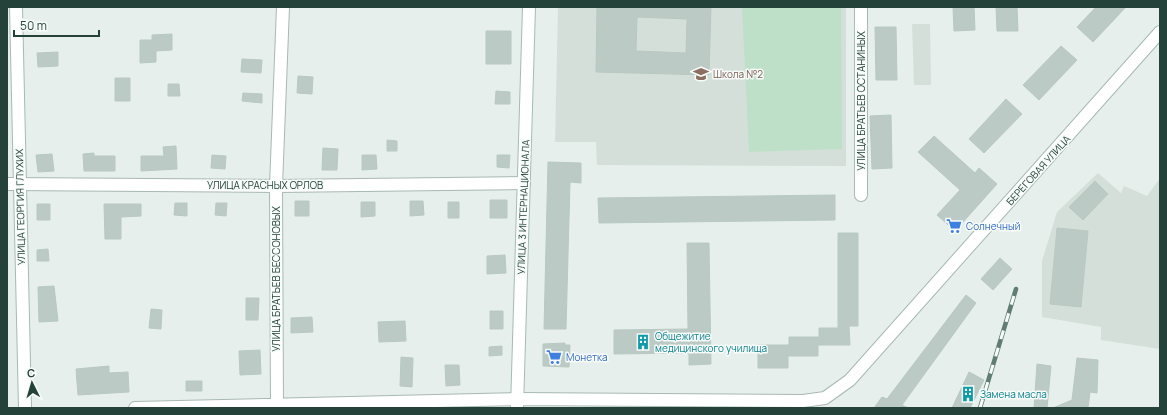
<svg xmlns="http://www.w3.org/2000/svg" width="1167" height="415" font-family="Manrope,sans-serif">
<style>
.built{fill:#d4dfda}
.green{fill:#bfe0c8}
.building{fill:#bbcac4;stroke:#b8c9c2;fill-rule:evenodd}
.lines{fill:none;stroke-linecap:round;stroke-linejoin:round}
.street-casing{stroke:#a8b8b2;stroke-width:14}
.secondary-casing{stroke:#a4bbb3;stroke-width:14}
.street{stroke:#fff;stroke-width:12}
.secondary{stroke:#fff;stroke-width:12}
.rail-casing{stroke:#5f7d75;stroke-width:4.5}
.rail{stroke:#f7fbf9;stroke-width:3;stroke-dasharray:9;stroke-linecap:butt}
.labels{text-anchor:middle;dominant-baseline:central;stroke-width:3;stroke-linejoin:round;paint-order:stroke}
.education-label{font-size:10px;fill:#785e54;stroke:#f7fbf9;text-anchor:start}
.street-label{font-size:10px;fill:#24423a;stroke:#f7fbf9}
.shop-label{font-size:10px;fill:#366cbe;stroke:#f7fbf9;text-anchor:start}
.culture-label{font-size:10px;fill:#0d838f;stroke:#f7fbf9;text-anchor:start}
</style>
<rect width="100%" height="100%" fill="#e6efeb"/>
<!-- built -->
<path class="built" d="M558 7H846V166L597 165 596 142H555Z
M912 24H930L931 85H914Z
M1098 173 1121 193 1124 186 1147 196 1160 178V349L1101 340V327L1042 317V261L1057 212Z"/>
<!-- green -->
<path class="green" d="M742 7H841L842 149 749 152Z"/>
<!-- building -->
<path class="building" d="M597 7H711L709 75 596 72ZM637 17 687 19 686 53 636 51Z
M953 7H974L975 30 954 31Z
M996 7H1017L1018 31H997Z
M1096 7H1126L1093 42 1077 27Z
M875 27H896L897 80H876Z
M486 31H511V64H486Z
M172 34V50L156 51V62L140 63V40H152V35Z
M1061 46 1077 60 1039 100 1023 85Z
M58 52V66L38 67 37 53Z
M242 59 262 60 261 73 241 72Z
M298 76 313 77 312 94 297 93Z
M115 78H130V101H115Z
M168 84H179L180 96H168Z
M496 91 510 92V104H495Z
M243 93 262 94V103L242 101Z
M1006 99 1022 114 984 153 969 139Z
M891 115 892 168 872 169 870 116Z
M934 136 975 173 979 168 997 184 955 231 937 215 960 190 918 152Z
M387 140 397 141V151H387Z
M176 146 177 169 141 171V156H164L163 147Z
M323 148 338 149 337 170H322Z
M94 153V156H115V171H84L83 154Z
M52 154 54 171 38 172 36 155Z
M212 155 226 156 225 169 211 168Z
M362 155H376L377 169 362 170Z
M497 155H510L509 168 497 167Z
M548 162 581 163V183L570 182 566 329H544Z
M1095 181 1108 194 1083 220 1069 207Z
M835 195V220L599 223 598 198Z
M490 200H507V218H490Z
M295 201H309V216H295Z
M410 201H423L424 215 410 216Z
M361 202H375V216L361 217Z
M448 202H459V218H448Z
M175 203H187V216L174 215Z
M216 203H227L226 216 215 215Z
M37 204H50V220H37Z
M104 204H141V216L121 217V239H105Z
M1057 228 1088 231 1081 307 1050 304Z
M838 233H858V326H849L850 345H818V356H788V368H758V345H789V337H819V328H838Z
M687 243H709L711 364 689 365V353L614 354V330L688 329Z
M48 249 49 261H37V250Z
M505 255 506 273 487 274V256Z
M1000 258 1012 269 993 290 981 279Z
M54 286 58 321 39 322 38 287Z
M966 295 976 303 902 405 908 408H874L882 397 887 399Z
M246 298H259L258 320H246Z
M151 309 162 310 161 329 149 328Z
M490 311H503V329H490Z
M312 317 313 332 291 333V318Z
M405 321 406 341 379 342 378 322Z
M565 343V345H570L569 367 543 366V344Z
M502 346V355L489 356V347Z
M260 350 261 374 240 375 239 351Z
M401 357 413 358 412 387 400 386Z
M1077 358 1098 360 1097 393 1090 392 1088 408H1053L1072 400Z
M1037 364 1051 366 1047 408H1034Z
M445 365H459L460 385 446 386Z
M109 366V373L128 372 129 392 78 395 76 369Z
M969 372 984 380 970 408H952Z
M186 381H202V391H186Z"/>
<g class="lines">
<defs>
<path id="street" d="M861 7V195
M7 184 276 186 524 183
M135 408 517 399 803 401 825 398 850 380 1160 32
M277 408 276 186 283 7"/>
<path id="secondary" d="M16 7 25 408
M517 408 529 7"/>
</defs>
<!-- street casing -->
<use href="#street" class="street-casing"/>
<!-- secondary casing -->
<use href="#secondary" class="secondary-casing"/>
<!-- street -->
<use href="#street" class="street"/>
<!-- secondary -->
<use href="#secondary" class="secondary"/>
<defs>
<path id="rail" d="M980 408 1016 289"/>
</defs>
<!-- rail casing -->
<use href="#rail" class="rail-casing"/>
<!-- rail -->
<use href="#rail" class="rail"/>
</g>
<!-- icons -->
<defs>
<symbol id="school-bare" viewBox="-9 -9 18 18"><path d="M0-5L7-2L0 1L-7-2ZM-4 1L0 2.5L4 1V4Q0 6-4 4Z" fill="#8d6e63" stroke="#f7fbf9" stroke-width="2.5" paint-order="stroke"/></symbol>
<symbol id="supermarket-bare" viewBox="-9 -9 18 18"><path d="M-6-5.5h2.5l.6 2H6L4.5 2H-2.5L-4.4-4H-6ZM-1.5 3.2a1.3 1.3 0 1 0 .1 0ZM3 3.2a1.3 1.3 0 1 0 .1 0Z" fill="#3f7fe0" stroke="#f7fbf9" stroke-width="2.5" paint-order="stroke"/></symbol>
<symbol id="building-bare" viewBox="-9 -9 18 18"><path d="M-4-6H4V6H1V3H-1V6H-4ZM-2.5-4.3h1.7v1.8h-1.7ZM.8-4.3h1.7v1.8H.8ZM-2.5-1h1.7V.8h-1.7ZM.8-1h1.7V.8H.8Z" fill="#0f9aa8" stroke="#f7fbf9" stroke-width="2.5" paint-order="stroke"/></symbol>
</defs>
<g fill-rule="evenodd">
<use href="#school-bare" x="690" y="63" width="22" height="22"/>
<use href="#supermarket-bare" x="943" y="215" width="22" height="22"/>
<use href="#building-bare" x="632" y="331" width="22" height="22"/>
<use href="#supermarket-bare" x="543" y="346" width="22" height="22"/>
<use href="#building-bare" x="957" y="383" width="22" height="22"/>
</g>
<g class="labels">
<!-- education labels -->
<g class="education-label">
<text x="713" y="74">Школа №2</text>
</g>
<!-- street labels -->
<g class="street-label">
<text transform="translate(861 101) rotate(-90)">УЛИЦА БРАТЬЕВ ОСТАНИНЫХ</text>
<text transform="translate(1038 170) rotate(-48)">БЕРЕГОВАЯ УЛИЦА</text>
<text x="265" y="185">УЛИЦА КРАСНЫХ ОРЛОВ</text>
<text transform="translate(20 207) rotate(-91)">УЛИЦА ГЕОРГИЯ ГЛУХИХ</text>
<text transform="translate(523 207) rotate(-88)">УЛИЦА 3 ИНТЕРНАЦИОНАЛА</text>
<text transform="translate(276 279) rotate(-90)">УЛИЦА БРАТЬЕВ БЕССОНОВЫХ</text>
</g>
<!-- shop labels -->
<g class="shop-label">
<text x="966" y="226">Солнечный</text>
<text x="566" y="357">Монетка</text>
</g>
<!-- culture labels -->
<g class="culture-label">
<text x="655" y="336">Общежитие<tspan x="655" dy="12">медицинского училища</tspan></text>
<text x="980" y="394">Замена масла</text>
</g>
</g>
<!-- border -->
<rect width="1167" height="415" fill="none" stroke="#24423a" stroke-width="16"/>
<!-- north arrow -->
<g transform="translate(32 383) rotate(355)" stroke="#f7fbf9" stroke-width="3" paint-order="stroke">
<path d="M0-3L7 15L0 10L-7 15Z" fill="#24423a"/>
<text y="-6" font-size="11" font-weight="bold" text-anchor="middle" fill="#24423a">С</text>
</g>
<!-- scale -->
<path d="M14 30v6h85v-6" fill="none" stroke="#24423a" stroke-width="2"/>
<text x="20" y="30" font-size="12" fill="#24423a" stroke="#f7fbf9" stroke-width="3" paint-order="stroke">50 m</text>
</svg>
